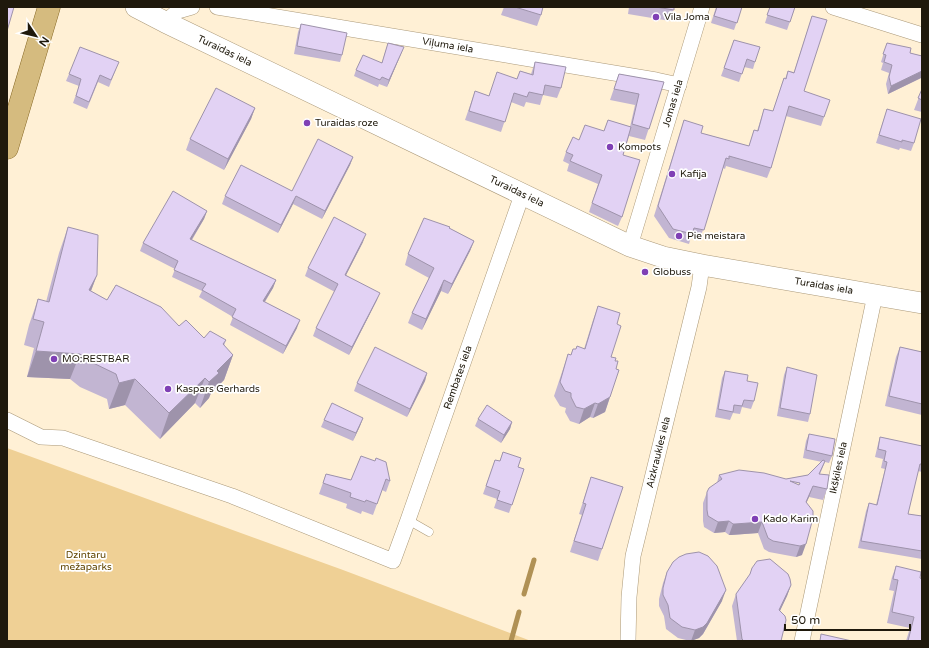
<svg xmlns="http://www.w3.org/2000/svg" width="929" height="648" font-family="'Varela Round',sans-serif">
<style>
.green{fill:#efd095}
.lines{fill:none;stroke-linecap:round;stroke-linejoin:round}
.stream{stroke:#b09155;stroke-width:5}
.lane-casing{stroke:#ab9979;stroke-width:9}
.street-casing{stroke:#ab9979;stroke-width:16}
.secondary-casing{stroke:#ab9979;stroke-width:22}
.primary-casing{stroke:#836420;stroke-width:23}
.lane{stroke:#fff;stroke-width:8}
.street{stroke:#fff;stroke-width:15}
.secondary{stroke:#fff;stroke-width:21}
.primary{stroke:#d5bb7f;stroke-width:22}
.wall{fill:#c2b5d2;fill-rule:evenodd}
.shaded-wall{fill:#9e93ab}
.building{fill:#e2d2f4;stroke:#9e93ab;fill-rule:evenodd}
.poi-dot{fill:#7f40b5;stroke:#fff;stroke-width:1.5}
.labels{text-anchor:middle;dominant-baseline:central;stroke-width:3.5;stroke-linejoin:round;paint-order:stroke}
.poi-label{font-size:10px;fill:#1f190c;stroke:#fff;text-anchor:start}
.street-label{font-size:10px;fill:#1f190c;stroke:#fff}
.park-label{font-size:10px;fill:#614602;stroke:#fff}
</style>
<rect width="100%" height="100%" fill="#fff0d5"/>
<!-- green -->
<path class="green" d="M7 448 343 570 531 641H7Z"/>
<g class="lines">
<!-- stream -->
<path class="stream" d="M524 594 534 560
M511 641 519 612"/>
<defs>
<path id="lane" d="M408 520 429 532"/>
<g id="street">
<path id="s1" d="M217 7 656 80 679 85"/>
<path d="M833 7 922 35"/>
<path d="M165 22 178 11 192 7"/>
<path id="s2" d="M630 246 702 7"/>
<path id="s3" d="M7 420 41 437 63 438 232 496 393 561 408 520 522 195"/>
<path id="s4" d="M628 641 629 597 633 556 699 287 702 265"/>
<path id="s5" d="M802 641 875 295"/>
</g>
<g id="secondary">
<path id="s6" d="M136 7 165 22 630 246 663 257 702 265 922 303"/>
</g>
<path id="primary" d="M7 148 49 7"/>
</defs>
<!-- lane casing -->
<use href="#lane" class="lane-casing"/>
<!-- street casing -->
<use href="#street" class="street-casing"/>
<!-- secondary casing -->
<use href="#secondary" class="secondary-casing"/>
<!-- primary casing -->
<use href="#primary" class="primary-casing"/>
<!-- lane -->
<use href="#lane" class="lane"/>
<!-- street -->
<use href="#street" class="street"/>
<!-- secondary -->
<use href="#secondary" class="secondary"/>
<!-- primary -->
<use href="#primary" class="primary"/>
</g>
<!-- wall -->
<path class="wall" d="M504 7H543L541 15 537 26 501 15Z
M629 7H674L670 21 628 14Z
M716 7H742L734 30 711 23Z
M770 7H795L787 30 765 23Z
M812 16 804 91 824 117 821 126 786 116 771 168 767 178 726 166 725 169 723 168 700 239 691 237 689 244 669 238 654 216 684 120 701 133 749 146 754 130 757 131 764 109 773 111 784 78 785 79 788 71 794 72Z
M301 24 342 55 340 62 294 54 298 32Z
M734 40 755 62 753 69 744 67 739 82 721 76Z
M388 43 401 54 387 87 379 84 378 87 354 76 356 70 382 62Z
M887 43 910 53 922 56V75L921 78 888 94 886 84 889 73 881 70 883 63 881 62Z
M535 62 561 88 557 98 543 95 540 105 526 102 524 107 511 102 501 132 465 120 475 91 489 96 517 79 520 71 531 74Z
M116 69 109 87 98 82 87 109 73 103 79 86 66 81 69 74Z
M619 74 664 82 645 140 629 136 623 155 622 217 618 226 589 212 598 184 567 171 569 164 563 161 566 152 579 140 604 131 608 120 630 127 635 105 610 100Z
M922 89V112L914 110Z
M255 108 251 119 224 170 186 150 190 139Z
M887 109 914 143 911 151 900 148 899 150 876 143Z
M353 157 350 165 322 219 293 204 278 233 222 204 225 196 292 191Z
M207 211 204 219 192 240 276 280 273 288 265 302 297 328 283 354 230 325 233 317 199 297 202 291 172 277 175 269 140 251 143 243Z
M68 227 97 275 91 291 107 300 179 326 204 338 226 340 224 346 233 355 224 380 211 393 209 398 200 408 195 403 160 439 125 405 109 409 107 399 80 387 70 379 27 377 34 348 24 345 29 325 38 299 46 302 59 253Z
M449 228 474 241 470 251 448 294 441 291 422 330 408 323 412 313 429 278 405 265 408 254Z
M363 242 346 275 377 300 349 355 313 336 316 328 335 292 305 276 308 268Z
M598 306 617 324 611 357 615 361 616 369 610 397 605 412 593 418 590 417 579 424 570 421 565 412 566 408 560 406 554 396 568 354 571 355 573 349H584L593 320Z
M900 347 922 352V415L885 406 896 357Z
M787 367 810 414 808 422 777 416 784 375Z
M725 371 747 381 754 401 751 409 742 407 740 414 733 413 730 420 715 417 722 378Z
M427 373 425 381 407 417 354 391 357 383Z
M363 418 360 426 353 441 321 427 324 420Z
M478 419 512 422 510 429 501 443 475 426Z
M809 434 832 456 829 463 825 462 820 474 827 489 823 500 809 497 806 503 802 555 796 557 769 552 764 549 758 533 731 535H729L725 532 714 533 704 527 703 521V503L707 492 717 483 719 475 786 479 808 475 822 462 803 458 806 441ZM790 481 800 483 799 485Z
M880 437 922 446V472L918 471 908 514 922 516V559L858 548 866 511 869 503 876 505 885 469 881 468 883 459 875 457 878 444Z
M503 452 518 467 524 469 509 513 494 508 497 499 483 494 495 460 500 461Z
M361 456 390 481 386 492 382 490 373 515 362 511 361 514 346 508 347 504 319 494 326 474 351 480Z
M591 477 623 487 598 561 570 552 582 515 579 514Z
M896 566 920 578 922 641H906L910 628 887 623 894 591 889 590 892 577Z
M752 568 791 585 787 596 780 611 781 641H737L732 606 736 594 750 575Z
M667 572 722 601 703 634 699 638 690 641 678 638 666 629 664 616 659 606V599L663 583Z"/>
<!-- shaded-wall -->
<path class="shaded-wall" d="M404 47 401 54 387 87 389 80Z
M922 71V75L921 78 888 94 891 86Z
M255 108 251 119 224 170 228 159Z
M353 157 350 165 322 219 325 211Z
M296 196 293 204 278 233 281 225Z
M207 211 204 219 187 247 190 239Z
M366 234 363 242 342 283 345 275Z
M474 241 470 251 448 294 452 284Z
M97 275 87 301 89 290Z
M276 280 273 288 260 309 263 301Z
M444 280 441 291 422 330 426 319Z
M380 293 377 300 349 355 352 347Z
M300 320 297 328 283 354 286 346Z
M36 351 80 354 70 379 27 377Z
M233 355 224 380 211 393 209 398 200 408 209 382 217 371Z
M427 373 425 381 407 417 410 409Z
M205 378 195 403 160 439 169 413Z
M135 379 125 405 109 409 119 383Z
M610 397 605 412 593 418 598 404Z
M595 403 590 417 579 424 584 409Z
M363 418 360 426 353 441 356 433Z
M512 422 510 429 501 443 504 435Z
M813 486 809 497 802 513 806 502Z
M729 521 725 532 714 533 718 522Z
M762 522 758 533 731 535H729L733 524Z
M806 544 802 555 796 557 800 546Z
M791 585 787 596 775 621 779 610Z
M726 590 722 601 703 634 699 638 691 641 695 630Z"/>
<!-- building -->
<path class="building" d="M7 7H14L7 31Z
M515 7H543L541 15Z
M656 7H674V10Z
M717 7H742L737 23 714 16Z
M770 7H795L790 22 767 15Z
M812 16 827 20 804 91 830 100 824 117 789 106 771 168 729 156V159L726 158 704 230 694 228 692 234 673 229 658 206 684 120 703 126 701 133 749 146 754 130 758 131 764 109 773 111 784 78 786 79 788 71 794 73Z
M301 24 347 33 342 55 297 46Z
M734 40 760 47 755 62 747 59 742 74 724 68Z
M388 43 404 47 389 80 382 77 380 80 356 70 363 55 382 63Z
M887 43 911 48 910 53 922 56V71L891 86 889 77 892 65 884 62 886 55 883 54Z
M80 47 119 62 111 80 100 75 89 102 76 96 81 79 69 74Z
M535 62 566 67 561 88 545 85 543 95 529 92 527 97 514 93 505 122 469 111 475 91 489 96 497 72 517 79 520 71 533 75Z
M619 74 664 82 649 129 632 124 639 94 614 89Z
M216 88 255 108 228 159 190 139Z
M922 89V100L918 98Z
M887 109 921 119 914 143 902 140V142L879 135Z
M608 120 631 127 623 155 640 160 622 217 592 203 602 175 570 161 573 155 566 152 573 137 579 140 585 125 604 131Z
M318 139 353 157 325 211 296 196 281 225 225 196 241 165 292 191Z
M173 191 207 211 190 239 276 280 263 301 300 320 286 346 232 317 236 309 202 290 206 284 174 270 178 261 143 243Z
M334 217 366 234 345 275 380 293 352 347 316 328 338 284 308 268Z
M424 218 450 227 449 228 474 241 452 284 444 280 426 319 412 313 434 268 408 254Z
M68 227 98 235 97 275 89 290 107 300 116 285 161 307 179 326 186 320 204 338 210 331 226 340 223 344 233 355 217 371 219 373 209 382 205 378 169 413 135 379 119 383 116 374 89 361 80 354 36 351 44 322 33 319 38 299 49 302Z
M598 306 620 313 617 324 621 326 611 357 616 358 615 361H618L616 369 619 370 610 397 598 404 595 403 584 409 576 407 571 397V393L565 391 560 382 568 354 571 355 573 349H576L577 346 585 349Z
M375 347 427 373 410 409 357 383Z
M900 347 922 352V404L889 396Z
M787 367 817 375 810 414 780 408Z
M725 371 748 375 747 381 758 383 754 401 744 400 742 406 734 405 733 412 718 409Z
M332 403 363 418 356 433 324 420Z
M487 405 512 422 504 435 478 419Z
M809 434 835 439 832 456 806 450Z
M880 437 922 446V464H920L908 514 922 516V551L861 541 869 503 877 505 887 462 884 461 886 451 878 449Z
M503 452 521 458 518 467 524 469 512 505 497 500 500 491 486 486 495 460 500 461Z
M361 456 375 461 376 458 386 462 390 481 386 479 377 504 366 500 365 502 350 497 351 493 323 483 326 474 351 480Z
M823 460 825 461 819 474 829 475 827 489 813 486 806 502 813 511V518L806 544 800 546 773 541 768 538 762 522 735 524H733L729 521 718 522 708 516 707 510V492L709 488 722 479 719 475 739 470 764 473 786 479 808 475ZM790 481 800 483 799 485Z
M591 477 623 487 602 549 574 541 586 504 583 503Z
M699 552 708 556 717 566 726 590 707 623 703 627 695 630 682 627 670 618 668 605 663 595V588L667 572 673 562 679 557 686 554Z
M770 559 788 574 790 579 791 585 779 610 785 616 786 620 781 641H744L742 639 736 594 750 574 752 568 757 561Z
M896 566 921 572 920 578 922 579V641H908L914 617 892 612 898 580 893 579Z
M821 634 852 641H820Z"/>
<!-- markers -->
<g class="poi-dot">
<circle cx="656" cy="17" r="4"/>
<circle cx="307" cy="123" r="4"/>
<circle cx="610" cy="147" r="4"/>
<circle cx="672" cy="174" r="4"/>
<circle cx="679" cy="236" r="4"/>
<circle cx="645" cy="272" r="4"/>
<circle cx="54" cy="359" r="4"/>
<circle cx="168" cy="389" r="4"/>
<circle cx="755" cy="519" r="4"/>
</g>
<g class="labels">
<!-- poi labels -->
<g class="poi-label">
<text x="664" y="17">Vila Joma</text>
<text x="315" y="123">Turaidas roze</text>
<text x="618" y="147">Kompots</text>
<text x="680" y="174">Kafija</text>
<text x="687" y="236">Pie meistara</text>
<text x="653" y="272">Globuss</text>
<text x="62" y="359">MO:RESTBAR</text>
<text x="176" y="389">Kaspars Gerhards</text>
<text x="763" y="519">Kado Karim</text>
</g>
<!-- street labels -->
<g class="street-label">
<text stroke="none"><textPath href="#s1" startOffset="234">Viļuma iela</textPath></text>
<text stroke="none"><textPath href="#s6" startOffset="99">Turaidas iela</textPath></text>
<text stroke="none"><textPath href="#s2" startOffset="149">Jomas iela</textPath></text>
<text stroke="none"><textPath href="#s6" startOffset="423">Turaidas iela</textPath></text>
<text stroke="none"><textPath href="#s6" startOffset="747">Turaidas iela</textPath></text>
<text stroke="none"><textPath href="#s3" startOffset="607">Rembates iela</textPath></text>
<text stroke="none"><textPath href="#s4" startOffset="192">Aizkraukles iela</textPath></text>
<text stroke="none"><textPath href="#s5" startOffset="177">Ikšķiles iela</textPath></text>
</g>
<!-- park labels -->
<g class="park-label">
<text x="86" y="555">Dzintaru<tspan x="86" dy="12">mežaparks</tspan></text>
</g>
</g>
<!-- border -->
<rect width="929" height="648" fill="none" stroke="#1f190c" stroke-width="16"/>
<!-- north arrow -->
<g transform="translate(36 36) rotate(125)" stroke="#ffffff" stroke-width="3" paint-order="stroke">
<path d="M0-3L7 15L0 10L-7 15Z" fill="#1f190c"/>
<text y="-6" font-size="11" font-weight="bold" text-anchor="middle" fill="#1f190c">N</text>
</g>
<!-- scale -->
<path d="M785 624v6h125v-6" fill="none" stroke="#1f190c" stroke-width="2"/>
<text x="791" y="624" font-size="12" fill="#1f190c" stroke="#ffffff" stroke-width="3" paint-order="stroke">50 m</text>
</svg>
